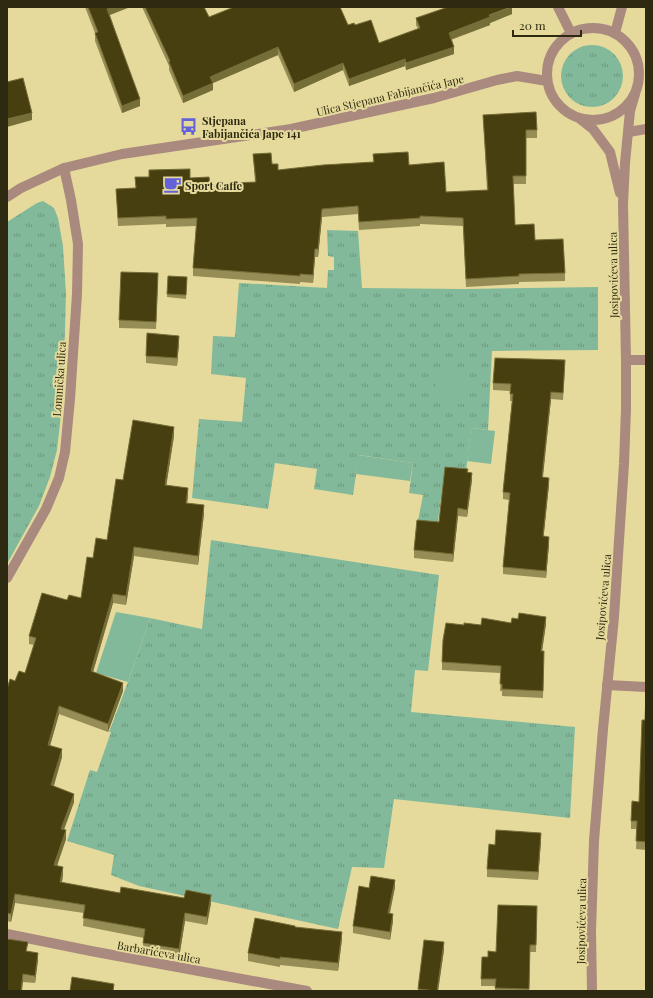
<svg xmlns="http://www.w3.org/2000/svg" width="653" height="998" font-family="'Playfair Display',serif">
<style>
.grass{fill:url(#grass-tufts)}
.garden{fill:#83b99b}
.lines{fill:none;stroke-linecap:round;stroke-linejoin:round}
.lane{stroke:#aa897f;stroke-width:10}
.street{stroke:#aa897f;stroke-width:10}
.wall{fill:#968c55}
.shaded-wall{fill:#766e39}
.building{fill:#473f0f;stroke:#766e39}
.labels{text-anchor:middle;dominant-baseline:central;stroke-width:4;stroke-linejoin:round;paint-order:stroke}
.street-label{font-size:11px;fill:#2e2a11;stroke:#e5da9b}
.poi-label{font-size:11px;font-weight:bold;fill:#2e2a11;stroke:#e5da9b;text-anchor:start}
</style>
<defs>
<pattern id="grass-tufts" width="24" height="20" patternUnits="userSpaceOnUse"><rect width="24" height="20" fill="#83b99b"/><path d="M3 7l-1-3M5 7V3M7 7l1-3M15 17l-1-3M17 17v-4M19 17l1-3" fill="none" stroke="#6c977d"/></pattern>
</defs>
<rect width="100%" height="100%" fill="#e5da9b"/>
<!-- grass -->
<path class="grass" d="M561 76a31 31 0 1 1 62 0a31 31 0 1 1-62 0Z
M43 201 54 208 58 218 63 246 66 294 63 397 57 450 50 477 39 506 7 564V222L37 203Z
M327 230 358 231 362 288 464 289 598 287V350L492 351 488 430 471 428 466 472 445 470 437 528 417 526 423 495 409 493 413 463 359 455 353 495 314 489 317 469 275 463 268 509 192 498 199 419 242 422 246 378 211 374 213 336 235 337 239 283 327 288 328 270H334V257L328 256Z
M211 540 439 575 428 671 415 670 411 712 575 727 570 818 394 799 384 868 352 867 338 929 139 886 111 875 114 855 67 841 90 770 97 772 111 732H109L128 682 150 618 202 629Z"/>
<!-- garden -->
<path class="garden" d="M436 370 461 372V378L469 379 466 404 434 400Z
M471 428 495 431 491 464 467 461Z
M358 455 413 463 410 481 356 474Z
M116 612 150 618 128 682 96 673Z"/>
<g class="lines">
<!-- lane -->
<path class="lane" d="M629 132 646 129
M626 360H646
M607 685 646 687"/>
<!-- street -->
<path class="street" d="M558 7 571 33
M547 74a46 46 0 1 1 92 0a46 46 0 1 1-92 0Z
M615 33 622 7
M579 118 593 129 610 152 620 193
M7 197 21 188 64 168 122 154 291 129 434 98 497 80 517 76 547 81
M7 578 46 509 59 478 65 452 70 399 77 294 78 244 71 200 64 168
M7 934 91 951 307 991
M592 991 591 931 594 841 603 729 614 617 624 464 626 409V360L623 204 625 163 630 111 635 94"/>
</g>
<!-- wall -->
<path class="wall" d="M85 7H130L110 15 140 106 122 113 95 41V33Z
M142 7H204L209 17 355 25 379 43 418 29 416 25V18L512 14 490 23V25L451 40 454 54 406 70 405 66 349 86 343 70 294 92 278 55 213 83V90L183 103 169 70V66Z
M483 115 537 130V138H526V184H513L515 225 535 240 565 273V281L519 282V284L466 287 463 226 420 224V226L359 230 358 214 322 217 318 257H315L313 283 300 282V284L193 276V268L196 226 166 227V224L118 226 116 189 136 188 135 177 190 178 210 184 255 182 253 154 272 164 278 170 373 162V154L409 165 446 192 487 190Z
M187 277 186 299 167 297V294Z
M158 281 156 329 119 328V320Z
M179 343 177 366 146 363V356Z
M565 367 563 400 551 399 543 477 549 485 543 536 549 544 546 578 503 574V567L509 500 503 499V492L512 401H510V391L493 390V383Z
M174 436 166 486 188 496 187 503 204 514 198 565 134 556 126 605 113 603 93 672 123 691 108 732 59 714 50 745 62 757 54 786 74 802 64 830 66 839 57 866 63 875 62 883 120 893 211 903 207 925 185 921 179 958 143 951V943L144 938 83 926 84 913 15 903 11 922 7 921V689L15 681 25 673 34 645 29 644V636L67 600 81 598 93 558 107 540 123 480Z
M468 473 472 480 467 517 458 516 453 562 414 558V550L439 522Z
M511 623 546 624 542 651H544L543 698 502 696V691H500L501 673 442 670V662L464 625H481Z
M646 692V850L636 849 637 829H631V821L639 802 645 720Z
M541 840 538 880 487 877V869L495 845Z
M395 887 390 913 393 921 390 940 353 933V926L369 888Z
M537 914 536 952H530L529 991H495V986H481V979L488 957 496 952Z
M295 927 342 939 338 971 280 965V967L248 961V953Z
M444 950 438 991H418V989Z
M27 951 38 960 35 983 23 982 7 991Z"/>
<!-- shaded-wall -->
<path class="shaded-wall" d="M112 7H130L107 16V9Z
M512 7V14L490 23V25L449 40V33L489 15Z
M278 47V55L213 83V90L183 103V96L210 77Z
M454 47V54L406 70V63Z
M405 59V66L349 86V79Z
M343 63V70L294 92V84Z
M140 99V106L122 113V106Z
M32 113V120L7 127V119Z
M322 209V217L318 257V249Z
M315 249V257L313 283V275Z
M179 336V343L177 366V358Z
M551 392V399L542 484V477Z
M174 427V436L165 494V485Z
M472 473V480L467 517V510Z
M549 478V485L543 543V536Z
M188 488V496L186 511V503Z
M204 505V514L198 565V556Z
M458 508V516L453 562V554Z
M549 537V544L546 578V571Z
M134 547V556L126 605V596Z
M113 594V603L91 679V671Z
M546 617V624L541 658V651Z
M123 683V691L108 732V724Z
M59 706V714L48 753V745Z
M62 749V757L51 794V785Z
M74 794V802L61 837V829Z
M66 830V839L54 874V865Z
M541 833V840L538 880V872Z
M63 867V875L60 891V882Z
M395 880V887L388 920V913Z
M15 894V903L11 922V914Z
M211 895V903L207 925V917Z
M185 913V921L179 958V949Z
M393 914V921L390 940V932Z
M342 932V939L338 971V963Z
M444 942V950L438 991H437Z
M38 953V960L35 983V976Z
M23 974V982L22 991H21Z"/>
<!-- building -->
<path class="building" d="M88 7H112L107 9 140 99 122 106 95 33 98 32Z
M145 7H204L209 17 234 7H340L348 25 354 23 355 25 371 20 379 43 420 28 416 18 448 7H511L489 15 490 17 449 33 454 47 406 63 405 59 349 79 343 63 294 84 278 47 210 77 213 83 183 96 169 62 170 61Z
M23 78 32 113 7 119V82Z
M536 112 537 130H526V176H513L515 225 534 224 535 240 563 239 565 273 519 274V276L466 279 463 218 420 216V218L359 222 358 206 322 209 318 249H315L313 275 300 274V276L193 268 197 218 166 219V216L118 218 116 189 136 188 135 177H149V170L190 169V178L209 177 210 184 256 182 253 154 271 153 272 164H278V170L323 165 374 162 373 154 408 152 409 165 444 162 446 192 488 190 483 115Z
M121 272 158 273 156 322 119 320Z
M168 276 187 277 186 295 167 294Z
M147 333 179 336 177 358 146 356Z
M495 358 565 360 563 393 551 392 542 477 549 478 543 536 549 537 546 571 503 567 510 493 503 492 513 394H510L511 384 493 383Z
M133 420 174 427 165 485 188 488 186 503 204 505 198 556 134 547 126 596 113 594 91 671 123 683 108 724 59 706 48 745 62 749 51 785 74 794 61 829 66 830 54 865 63 867 60 882 120 893 121 887 184 898 186 890 211 895 207 917 185 913 179 949 143 943 145 929 83 918 85 905 15 894 11 914 7 913V689L10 679 15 681 19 671 25 673 36 638 29 636 42 593 67 600 69 595 81 598 87 557 93 558 96 538 107 540 116 479 123 480Z
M445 467 468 469 467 472 472 473 467 510 458 508 453 554 414 550 417 520 439 522Z
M519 613 546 617 541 651H544L543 691 502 689V684H500L501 666 442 662 443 640 446 623 464 625V623L481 625 482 618 511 623 512 618 518 619Z
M646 692V842L636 841 637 821H631L632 801 639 802 642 720H645Z
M496 830 541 833 538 872 487 869 489 844 495 845Z
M371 876 395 880 388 913 393 914 390 932 353 926 359 886 369 888Z
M498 905 537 906 536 945H530L529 989 495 988 496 979H481L482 957H488V951L496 952Z
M255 918 295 926V927L342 932 338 963 280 957V959L248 953Z
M7 939 28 942 26 951 38 953 35 976 23 974 21 991H7Z
M424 940 444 942 437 991 418 989Z
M72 977 114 984 113 991H70Z"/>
<!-- icons -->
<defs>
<symbol id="bus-bare" viewBox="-9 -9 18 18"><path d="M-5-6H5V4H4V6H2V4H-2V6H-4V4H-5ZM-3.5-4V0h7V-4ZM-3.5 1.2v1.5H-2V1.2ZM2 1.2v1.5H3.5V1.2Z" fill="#6462db" stroke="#e5da9b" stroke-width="2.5" paint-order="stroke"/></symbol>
<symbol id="cafe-bare" viewBox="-9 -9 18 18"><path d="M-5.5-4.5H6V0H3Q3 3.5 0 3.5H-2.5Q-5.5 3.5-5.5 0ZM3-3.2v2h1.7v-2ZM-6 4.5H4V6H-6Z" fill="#6462db" stroke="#e5da9b" stroke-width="2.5" paint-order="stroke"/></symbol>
</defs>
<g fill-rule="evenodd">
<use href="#bus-bare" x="176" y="114" width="25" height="25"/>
<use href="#cafe-bare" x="160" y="172" width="25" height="25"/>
</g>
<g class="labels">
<!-- street labels -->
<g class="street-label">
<text transform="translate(390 95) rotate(-13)">Ulica Stjepana Fabijančića Jape</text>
<text transform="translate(613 275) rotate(-91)">Josipovićeva ulica</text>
<text transform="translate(59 379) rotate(-86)">Lomnička ulica</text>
<text transform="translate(603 597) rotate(-85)">Josipovićeva ulica</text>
<text transform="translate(581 921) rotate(-89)">Josipovićeva ulica</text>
<text transform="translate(159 952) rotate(10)">Barbarićeva ulica</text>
</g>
<!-- poi labels -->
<g class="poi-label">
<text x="202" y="120">Stjepana<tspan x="202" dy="13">Fabijančića Jape 141</tspan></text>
<text x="185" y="185">Sport Caffe</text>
</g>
</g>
<!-- border -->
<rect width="653" height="998" fill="none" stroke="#2e2a11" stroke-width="16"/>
<!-- scale -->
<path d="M513 30v6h68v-6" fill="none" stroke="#2e2a11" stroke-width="2"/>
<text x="519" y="30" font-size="12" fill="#2e2a11" stroke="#e5da9b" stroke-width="3" paint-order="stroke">20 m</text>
</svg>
